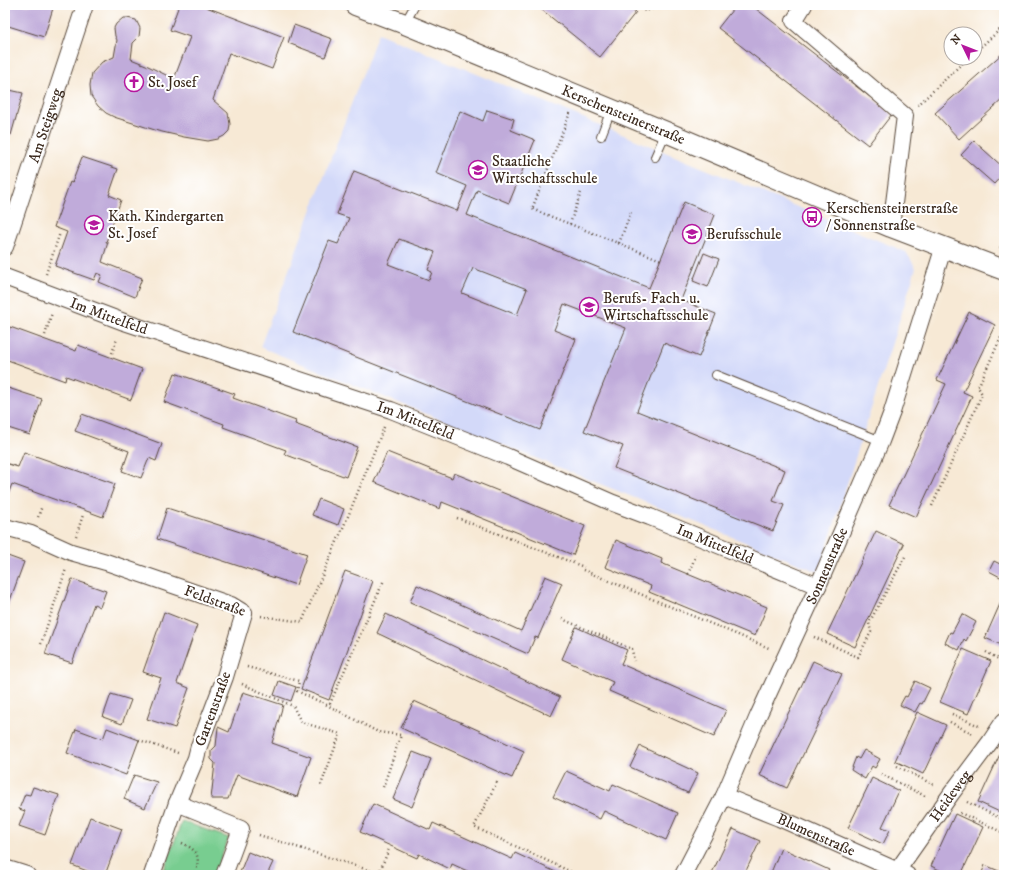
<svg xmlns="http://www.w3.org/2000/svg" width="1009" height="880" font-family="'IM FELL DW Pica',serif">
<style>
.built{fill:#d3d9f9}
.green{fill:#78cd90;stroke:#5a7c57}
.building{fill:#c0abda;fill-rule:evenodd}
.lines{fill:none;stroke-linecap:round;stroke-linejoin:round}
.service-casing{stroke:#574739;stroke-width:10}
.minor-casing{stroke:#574739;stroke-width:18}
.tertiary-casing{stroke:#574739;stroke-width:22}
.path{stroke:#574739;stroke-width:2.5;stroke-dasharray:1 3;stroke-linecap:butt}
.service{stroke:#fff;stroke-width:8}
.minor{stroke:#fff;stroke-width:16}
.tertiary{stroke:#fff;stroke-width:20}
.labels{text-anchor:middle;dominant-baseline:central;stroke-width:4;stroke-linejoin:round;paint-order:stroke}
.poi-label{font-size:15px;fill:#3b2a1e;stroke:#fff;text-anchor:start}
.street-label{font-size:15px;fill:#3b2a1e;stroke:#fff}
</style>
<rect width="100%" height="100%" fill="#fff"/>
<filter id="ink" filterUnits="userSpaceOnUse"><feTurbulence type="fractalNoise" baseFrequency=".025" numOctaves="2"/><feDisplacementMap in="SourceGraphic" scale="8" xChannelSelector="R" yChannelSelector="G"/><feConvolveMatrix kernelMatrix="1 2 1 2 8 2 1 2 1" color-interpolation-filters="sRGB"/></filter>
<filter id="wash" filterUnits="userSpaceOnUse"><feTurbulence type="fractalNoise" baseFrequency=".012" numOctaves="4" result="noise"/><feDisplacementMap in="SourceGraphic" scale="16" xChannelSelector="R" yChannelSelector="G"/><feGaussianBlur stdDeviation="0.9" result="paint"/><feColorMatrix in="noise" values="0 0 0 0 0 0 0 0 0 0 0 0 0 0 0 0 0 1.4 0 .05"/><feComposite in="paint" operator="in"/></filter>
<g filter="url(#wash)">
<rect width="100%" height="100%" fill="#f7e9d5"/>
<!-- built -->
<path class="built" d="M378 33 906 252 916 268 819 572 260 347Z"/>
<!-- green -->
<path class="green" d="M182 821 229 838 214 875H162Z"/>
<g id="blocks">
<!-- building -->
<path class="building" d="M6 5H54L44 37 5 25Z
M179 5H201L284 37 272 69 229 53 213 100 228 113 230 124 229 131 224 136 218 139 208 141 184 137 158 131 114 117 106 113 98 106 91 96 90 85 92 73 102 62 114 57 117 40 115 36 114 28 116 24 123 18H127L136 20 140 28 139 37 133 43 131 59 146 65 174 79 190 37 170 30Z
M536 5H627L636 12 600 57Z
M736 5H751L892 114 868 145 718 28Z
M294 25 332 39 325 57 288 43Z
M1004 52V98L959 139 935 113Z
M5 89 23 93 11 135 5 134Z
M487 110 514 119 511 130 535 140 509 203 477 190 467 215 649 288 684 202 715 215 681 300 716 314 699 357 664 343 637 411 785 470 773 501 784 505 773 531 614 468 623 446 584 431 626 328 564 304 554 330 576 339 540 430 293 332 329 241 338 244 349 218 337 214 354 171 457 211 467 186 436 173 460 111 483 121ZM399 239 435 252 428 270 432 272 429 280 388 264ZM473 268 527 289 517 315 462 293Z
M974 141 1004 168V173L994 184 961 155Z
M82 157 118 169 109 195 121 200 106 242H108L102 262 142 278 135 297 99 282 102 275 97 273 94 280 55 266 67 232 54 227 70 182 72 183Z
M704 253 719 259 708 287 693 281Z
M969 312 995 325 963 392 972 396 916 517 889 505 946 384 937 380Z
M10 327 76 351 78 345 142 369 131 400 66 376 65 381 5 359V340Z
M175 373 235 394 233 398 296 421 295 424 357 447 346 477 284 454 286 450 223 427 224 424 164 402Z
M5 387 42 399 30 435 5 427Z
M82 414 162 444 156 461 149 458 141 478 122 471 129 451 75 431Z
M24 452 115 484 103 517 12 484 7 497 5 496V463L18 467Z
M387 452 452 478 454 473 585 526 573 555 442 502 440 509 374 482Z
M319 499 344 509 338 525 312 515Z
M167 508 307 554 296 585 157 539Z
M876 531 904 544 855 647 827 634Z
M616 540 662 559 661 563 767 607 755 636 649 592 651 586 605 567Z
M5 555 24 562 5 614Z
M994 561 1004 566V579L989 571Z
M345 571 373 581 329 700 301 689Z
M545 576 562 583 538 638 535 637 528 654 410 602 417 585 521 631Z
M72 579 106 591 100 607 94 604 72 663 45 654Z
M1004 595V646L985 638Z
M164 612 197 625 177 683 189 688 175 728 147 719 161 678 143 672Z
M386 614 560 697 551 716 377 633Z
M962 614 976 622 966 641 964 639 959 650 945 643 950 632 952 633Z
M576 627 627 650 621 664 726 710 714 737 609 691 613 682 562 659Z
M963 649 991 661 968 714 940 702Z
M813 661 842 674 787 788 759 775Z
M279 681 296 687 291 701 274 695Z
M915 681 930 688 922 704 920 703 915 712 900 705 905 696 907 697Z
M243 692 283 705 272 743 311 757 297 797 237 775 228 799H211L215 763 211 759V751L216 746 218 727 229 732Z
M111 694 131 700 122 724 103 717Z
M414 701 524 751 512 778 401 728Z
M917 712 946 725 923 774 895 761Z
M107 728 139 740 126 775 67 753 76 729 103 739Z
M640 746 698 773 688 793 630 767Z
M864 750 880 759 875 768 872 766 865 779 851 770 856 757 859 759Z
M413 752 431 759 412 807 393 799Z
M1001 752 1004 753V814L978 802Z
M566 771 610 791 613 784 678 813 666 840 604 811 600 819 553 797Z
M134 775 157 782 145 808 124 799Z
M872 778 899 791 882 827 890 830 883 844 848 828Z
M33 787 59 795 45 835 19 826 25 811 19 809 25 794 30 795Z
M373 804 430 830 433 823 512 859 515 853 562 875H476L452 864 450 869 419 854 417 858 360 832Z
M955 814 983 827 961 875H950L931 866Z
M90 817 122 829 105 875H97L72 865Z
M733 829 760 841 744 875H711Z
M781 848 829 870 826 875H770Z
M248 852 273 862 267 875H239Z
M985 865 1001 872 1004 875H981Z"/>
</g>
</g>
<g filter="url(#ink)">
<use href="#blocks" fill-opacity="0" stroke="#574739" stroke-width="1"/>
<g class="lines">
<defs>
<path id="service" d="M405 23 415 5
M601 136 611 110
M655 157 666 132
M716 375 881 441"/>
<g id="minor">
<path d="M804 5 794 21 905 116 891 227"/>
<path id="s1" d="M5 247 85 5"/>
<path id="s2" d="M5 277 124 322 391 410 508 457 613 503 650 517 818 586"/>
<path d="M5 527 31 534 71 552 106 562 231 605 244 613 225 677 199 746 196 758 177 803 152 875"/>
<path id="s3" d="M724 796 779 818 907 875"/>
<path d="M177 803 241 829 224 875"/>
<path d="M5 868 27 875"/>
<path id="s4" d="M897 871 951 794 990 742 1004 721"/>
<path id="s5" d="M683 875 724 796 759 714 818 586 881 441 892 412 944 246"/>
</g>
<g id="tertiary">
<path id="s6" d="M355 5 405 24 666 132 891 227 1004 270"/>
</g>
</defs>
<!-- service casing -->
<use href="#service" class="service-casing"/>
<!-- minor casing -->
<use href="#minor" class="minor-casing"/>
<!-- tertiary casing -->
<use href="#tertiary" class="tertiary-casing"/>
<!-- path -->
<path class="path" d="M638 5 645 11 665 5
M975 52 1004 26
M918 105 968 58
M570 113 532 209 661 260
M570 224 581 192
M619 243 631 212
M1000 248 1004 242
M46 274 60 233
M45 335 52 313
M112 353 117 339
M932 506 982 394 978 387 1004 331
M38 517 42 506
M457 518 584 567
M76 536 83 515
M583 570 769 648
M688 574 696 555
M261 616 302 622 349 514 384 427
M562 619 632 649 634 661
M814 637 858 657 871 632 869 623 906 555
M41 644 66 569
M986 652 1004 662
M247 667 299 681 297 691 329 706
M242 684 293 706 301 722 340 734 321 785
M952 714 979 726
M950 722 973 734
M139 740 178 753
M897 766 936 786
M881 774 927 797
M497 782 474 827 578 875
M383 787 401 735 378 732 329 706 384 580
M967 802 1004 820
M960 813 1004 833
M259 835 384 875
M182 843C199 851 201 858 194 875
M379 873 389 849
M430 875 432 871"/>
<!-- service -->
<use href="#service" class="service"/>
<!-- minor -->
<use href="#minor" class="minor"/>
<!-- tertiary -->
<use href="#tertiary" class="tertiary"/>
</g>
</g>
<!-- icons -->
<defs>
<symbol id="church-ring" viewBox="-11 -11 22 22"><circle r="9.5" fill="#fff" stroke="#b5179e" stroke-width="1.5"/><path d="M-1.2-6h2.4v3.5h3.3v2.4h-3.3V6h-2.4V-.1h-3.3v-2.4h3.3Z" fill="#b5179e"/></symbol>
<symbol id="school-ring" viewBox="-11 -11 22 22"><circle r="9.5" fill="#fff" stroke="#b5179e" stroke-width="1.5"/><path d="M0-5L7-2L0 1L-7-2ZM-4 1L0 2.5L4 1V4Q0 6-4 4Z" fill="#b5179e"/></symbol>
<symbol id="bus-ring" viewBox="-11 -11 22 22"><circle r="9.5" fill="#fff" stroke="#b5179e" stroke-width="1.5"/><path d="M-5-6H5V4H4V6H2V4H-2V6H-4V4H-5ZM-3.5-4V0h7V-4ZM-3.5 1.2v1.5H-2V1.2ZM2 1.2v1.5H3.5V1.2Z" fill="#b5179e"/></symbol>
</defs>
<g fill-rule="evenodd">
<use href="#church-ring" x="123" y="71" width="22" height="22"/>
<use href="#school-ring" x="467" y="159" width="22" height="22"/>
<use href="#bus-ring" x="801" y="206" width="22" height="22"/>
<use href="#school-ring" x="83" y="214" width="22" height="22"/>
<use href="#school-ring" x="681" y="223" width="22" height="22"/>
<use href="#school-ring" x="578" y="296" width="22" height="22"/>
</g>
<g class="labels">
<!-- poi labels -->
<g class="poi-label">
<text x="148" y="82">St. Josef</text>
<text x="492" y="161">Staatliche<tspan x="492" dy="17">Wirtschaftsschule</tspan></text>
<text x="826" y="208">Kerschensteinerstraße<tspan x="826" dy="17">/ Sonnenstraße</tspan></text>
<text x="108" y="216">Kath. Kindergarten<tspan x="108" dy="17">St. Josef</tspan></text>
<text x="706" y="234">Berufsschule</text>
<text x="603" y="298">Berufs- Fach- u.<tspan x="603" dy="17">Wirtschaftsschule</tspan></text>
</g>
<!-- street labels -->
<g class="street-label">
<text stroke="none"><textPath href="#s6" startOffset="290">Kerschensteinerstraße</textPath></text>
<text stroke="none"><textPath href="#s1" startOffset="128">Am Steigweg</textPath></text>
<text stroke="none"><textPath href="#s2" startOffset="111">Im Mittelfeld</textPath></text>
<text stroke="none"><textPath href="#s2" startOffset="435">Im Mittelfeld</textPath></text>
<text stroke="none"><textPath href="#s2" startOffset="759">Im Mittelfeld</textPath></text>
<text stroke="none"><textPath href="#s5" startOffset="341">Sonnenstraße</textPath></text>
<text transform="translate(215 601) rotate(20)">Feldstraße</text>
<text transform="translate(213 709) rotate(-70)">Gartenstraße</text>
<text stroke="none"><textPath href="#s4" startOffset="92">Heideweg</textPath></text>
<text stroke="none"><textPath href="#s3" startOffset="100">Blumenstraße</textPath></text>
</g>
</g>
<!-- margin -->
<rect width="1009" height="880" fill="none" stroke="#fff" stroke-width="20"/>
<!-- north arrow -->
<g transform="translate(963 46) rotate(313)"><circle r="19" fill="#ffffff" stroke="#b1aaa5"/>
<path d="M0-3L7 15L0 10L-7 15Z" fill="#b5179e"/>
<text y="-6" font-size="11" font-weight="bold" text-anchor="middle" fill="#3b2a1e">N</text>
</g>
</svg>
